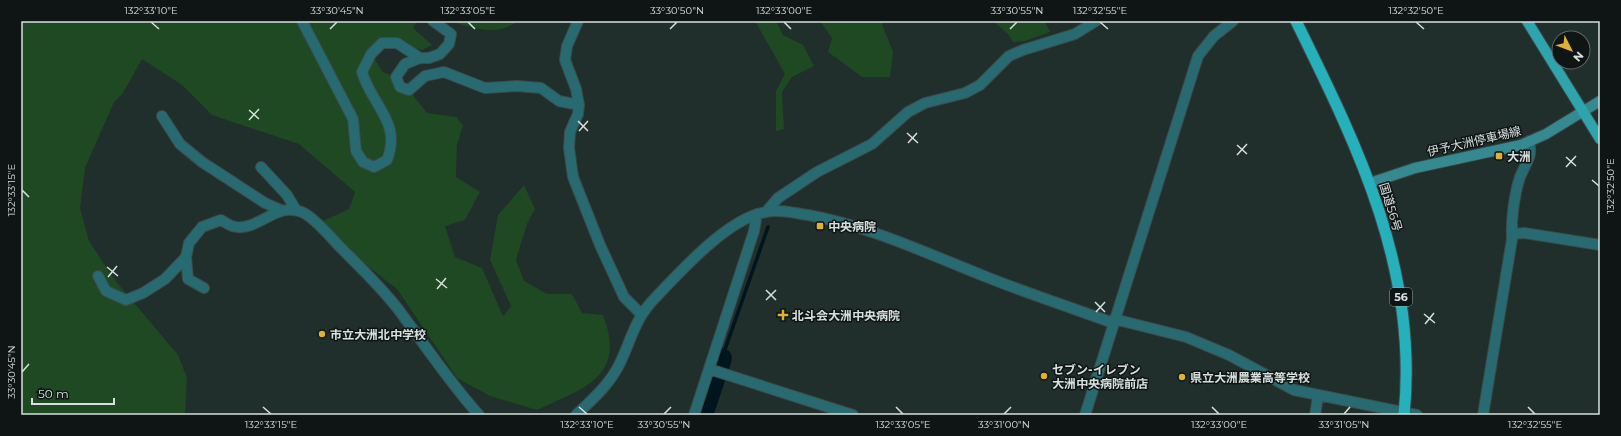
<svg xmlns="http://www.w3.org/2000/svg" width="1621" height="436" font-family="Montserrat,'Noto Sans JP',sans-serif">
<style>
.green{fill:#1e4922}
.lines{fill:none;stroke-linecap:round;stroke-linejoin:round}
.stream{stroke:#00151d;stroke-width:3.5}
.river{stroke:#00151d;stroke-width:20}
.minor-casing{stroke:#3d4a48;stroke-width:12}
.tertiary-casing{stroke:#3d4a48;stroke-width:12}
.secondary-casing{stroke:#3d4a48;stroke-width:12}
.primary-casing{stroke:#3d4a48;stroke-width:12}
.trunk-casing{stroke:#3d4a48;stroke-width:13}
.minor{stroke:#276a71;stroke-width:10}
.tertiary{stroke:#276a71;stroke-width:10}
.secondary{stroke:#358a92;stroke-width:10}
.primary{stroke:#2ea4af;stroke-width:10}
.trunk{stroke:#26b0bc;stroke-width:11}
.ticks{fill:none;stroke:#d7e0de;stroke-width:1.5}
.poi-dot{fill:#dfb133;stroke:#0f1514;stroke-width:1.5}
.labels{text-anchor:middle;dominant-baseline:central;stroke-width:3;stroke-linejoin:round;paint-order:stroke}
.shield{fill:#0f1514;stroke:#9ba3a1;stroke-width:1}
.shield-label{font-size:11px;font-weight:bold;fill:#d7e0de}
.street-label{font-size:12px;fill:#d7e0de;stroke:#0f1514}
.poi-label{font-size:12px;font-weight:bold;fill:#d7e0de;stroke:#0f1514;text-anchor:start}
.neatline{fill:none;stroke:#d7e0de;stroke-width:1.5}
.ticks-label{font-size:10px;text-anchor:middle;fill:#d7e0de}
</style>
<rect width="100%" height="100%" fill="#202e2c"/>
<!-- green -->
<path class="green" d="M21 21H417L413 28 432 45 422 50 397 43H382L371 54 383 72 396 77 409 90 427 113 456 117 463 125 457 145 456 177 480 192 465 220 445 226 455 257 482 268 503 316 511 306 490 260 498 215 524 185 535 209 527 224 516 260 524 281 547 294H572L582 313 603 315C627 377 584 388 537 410L490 396 457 378 397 289 357 258 323 221 349 209 355 192 299 144 212 115 182 85 142 59 123 93 114 102 85 168 80 208 89 241 114 279 178 355 187 378 185 415H21Z
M450 21H518C497 37 473 28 450 21Z
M755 21H776L783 35 803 45 814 66 792 77 782 92 784 129 776 131V91L785 74Z
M820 21H886L882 24 893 52 890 77H862L828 52 832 38Z
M993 21H1045L1050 32 1025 41 1013 42 1008 34Z"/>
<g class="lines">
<!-- stream -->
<path class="stream" d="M722 358 768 227"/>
<!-- river -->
<path class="river" d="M703 415 722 358"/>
<defs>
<path id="minor" d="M302 21 353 119 356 151 363 162 374 167 387 160C402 122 372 106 362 72L371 54 382 43H397L420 58H429L440 54 449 44 451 34 433 21
M578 21 567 46 565 60 576 89 579 105 578 114 570 132 569 148 573 177 600 245 624 297 641 314
M420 58 405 64 396 77 400 87 409 90 425 76 444 72 485 88 517 86 541 88 559 101 579 105
M162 116 180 144 202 162 265 203 281 210
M261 167 287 195 296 210
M766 212 778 198 817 172 872 144 908 112 925 103 965 93 980 85 1009 56 1023 50 1075 34 1096 21
M1512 234 1524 233 1600 245
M186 257 188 279 204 288
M98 276 106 291 126 300 143 293 165 279 186 257 189 243 202 227 221 220C225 222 228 225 232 226 257 234 277 199 304 213 318 221 330 237 342 249 361 268 381 287 398 309 425 345 449 382 479 415
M1114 319 1186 337 1229 355 1294 390 1417 415
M709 369 853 415
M576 415C593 399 610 384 620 363 632 338 635 318 656 297 682 270 728 218 766 212 779 209 794 213 808 215 869 226 926 253 984 276 1026 293 1070 307 1113 323
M694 415 754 231 757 214
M1315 415 1318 396
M1483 415 1512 239C1511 221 1514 195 1520 177 1526 162 1533 158 1529 141"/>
<path id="tertiary" d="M1085 415 1198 56 1214 36 1233 21"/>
<path id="secondary" d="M1370 183 1415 168 1521 145 1546 134 1600 101"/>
<path id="primary" d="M1527 21 1600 139"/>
<path id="trunk" d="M1296 21C1358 147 1419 270 1404 415"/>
</defs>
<!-- minor casing -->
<use href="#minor" class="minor-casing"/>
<!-- tertiary casing -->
<use href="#tertiary" class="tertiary-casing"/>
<!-- secondary casing -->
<use href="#secondary" class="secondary-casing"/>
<!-- primary casing -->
<use href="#primary" class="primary-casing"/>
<!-- trunk casing -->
<use href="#trunk" class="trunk-casing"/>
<!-- minor -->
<use href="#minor" class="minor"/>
<!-- tertiary -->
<use href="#tertiary" class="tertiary"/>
<!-- secondary -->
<use href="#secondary" class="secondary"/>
<!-- primary -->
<use href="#primary" class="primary"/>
<!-- trunk -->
<use href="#trunk" class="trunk"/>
</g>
<!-- ticks -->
<path class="ticks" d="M151 22 159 29M468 22 475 29M784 22 791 29M1100 22 1108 29M1416 22 1424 29M330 29 337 22M670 29 677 22M1010 29 1017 22M249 110 259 119M249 120 259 109M578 121 588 131M579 131 588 121M907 133 918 143M908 143 917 133M1237 145 1247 154M1237 155 1247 144M1566 157 1576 166M1566 167 1576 156M1592 180 1599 186M22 190 29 197M107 267 118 276M108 277 117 266M436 279 447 288M437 289 446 278M766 290 776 300M766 300 776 290M1095 302 1105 312M1096 312 1105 302M1424 314 1435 323M1425 324 1434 313M22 372 29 364M263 407 271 414M579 407 587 414M896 407 903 414M1212 407 1219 414M1528 407 1535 414M664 414 671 407M1004 414 1011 407M1344 414 1350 407"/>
<!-- markers -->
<g class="poi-dot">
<rect x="1495" y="152" width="8" height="8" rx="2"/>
<rect x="816" y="222" width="8" height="8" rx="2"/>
<path d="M781 309h4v4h4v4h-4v4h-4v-4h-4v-4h4z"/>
<circle cx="322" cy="334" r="4"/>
<circle cx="1044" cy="376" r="4"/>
<circle cx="1182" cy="377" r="4"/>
</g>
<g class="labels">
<!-- shield labels -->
<rect class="shield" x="1390" y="288" width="22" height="18" rx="3"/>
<g class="shield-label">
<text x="1401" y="297">56</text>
</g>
<!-- street labels -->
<g class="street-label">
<text transform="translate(1474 141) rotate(-13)">伊予大洲停車場線</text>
<text transform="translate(1391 207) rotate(73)">国道56号</text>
</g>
<!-- poi labels -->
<g class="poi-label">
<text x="1507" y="156">大洲</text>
<text x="828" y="226">中央病院</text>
<text x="792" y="315">北斗会大洲中央病院</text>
<text x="330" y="334">市立大洲北中学校</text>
<text x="1052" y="369">セブン-イレブン<tspan x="1052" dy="14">大洲中央病院前店</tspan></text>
<text x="1190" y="377">県立大洲農業高等学校</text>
</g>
</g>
<!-- border -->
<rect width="1621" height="436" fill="none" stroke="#0f1514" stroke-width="44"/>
<!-- north arrow -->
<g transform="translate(1571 50) rotate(132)"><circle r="19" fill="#0f1514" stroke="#5f6665"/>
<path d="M0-3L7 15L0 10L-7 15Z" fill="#dfb133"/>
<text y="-6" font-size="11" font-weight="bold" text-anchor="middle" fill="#d7e0de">N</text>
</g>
<!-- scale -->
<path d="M32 398v6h82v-6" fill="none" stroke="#d7e0de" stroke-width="2"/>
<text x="38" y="398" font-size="12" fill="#d7e0de" stroke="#0f1514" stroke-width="3" paint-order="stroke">50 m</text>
<rect x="22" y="22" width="1577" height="392" class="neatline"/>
<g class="ticks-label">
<text x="151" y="14">132°33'10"E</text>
<text x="337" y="14">33°30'45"N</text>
<text x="468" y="14">132°33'05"E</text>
<text x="677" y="14">33°30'50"N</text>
<text x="784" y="14">132°33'00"E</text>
<text x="1017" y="14">33°30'55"N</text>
<text x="1100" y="14">132°32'55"E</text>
<text x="1416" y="14">132°32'50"E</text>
<text transform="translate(1610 186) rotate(-90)" y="4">132°32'50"E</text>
<text transform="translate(11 190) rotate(-90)" y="4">132°33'15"E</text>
<text transform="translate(11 372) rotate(-90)" y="4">33°30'45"N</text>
<text x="271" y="428">132°33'15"E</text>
<text x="587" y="428">132°33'10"E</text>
<text x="664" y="428">33°30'55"N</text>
<text x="903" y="428">132°33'05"E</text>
<text x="1004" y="428">33°31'00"N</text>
<text x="1219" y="428">132°33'00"E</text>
<text x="1344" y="428">33°31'05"N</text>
<text x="1535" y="428">132°32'55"E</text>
</g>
</svg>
